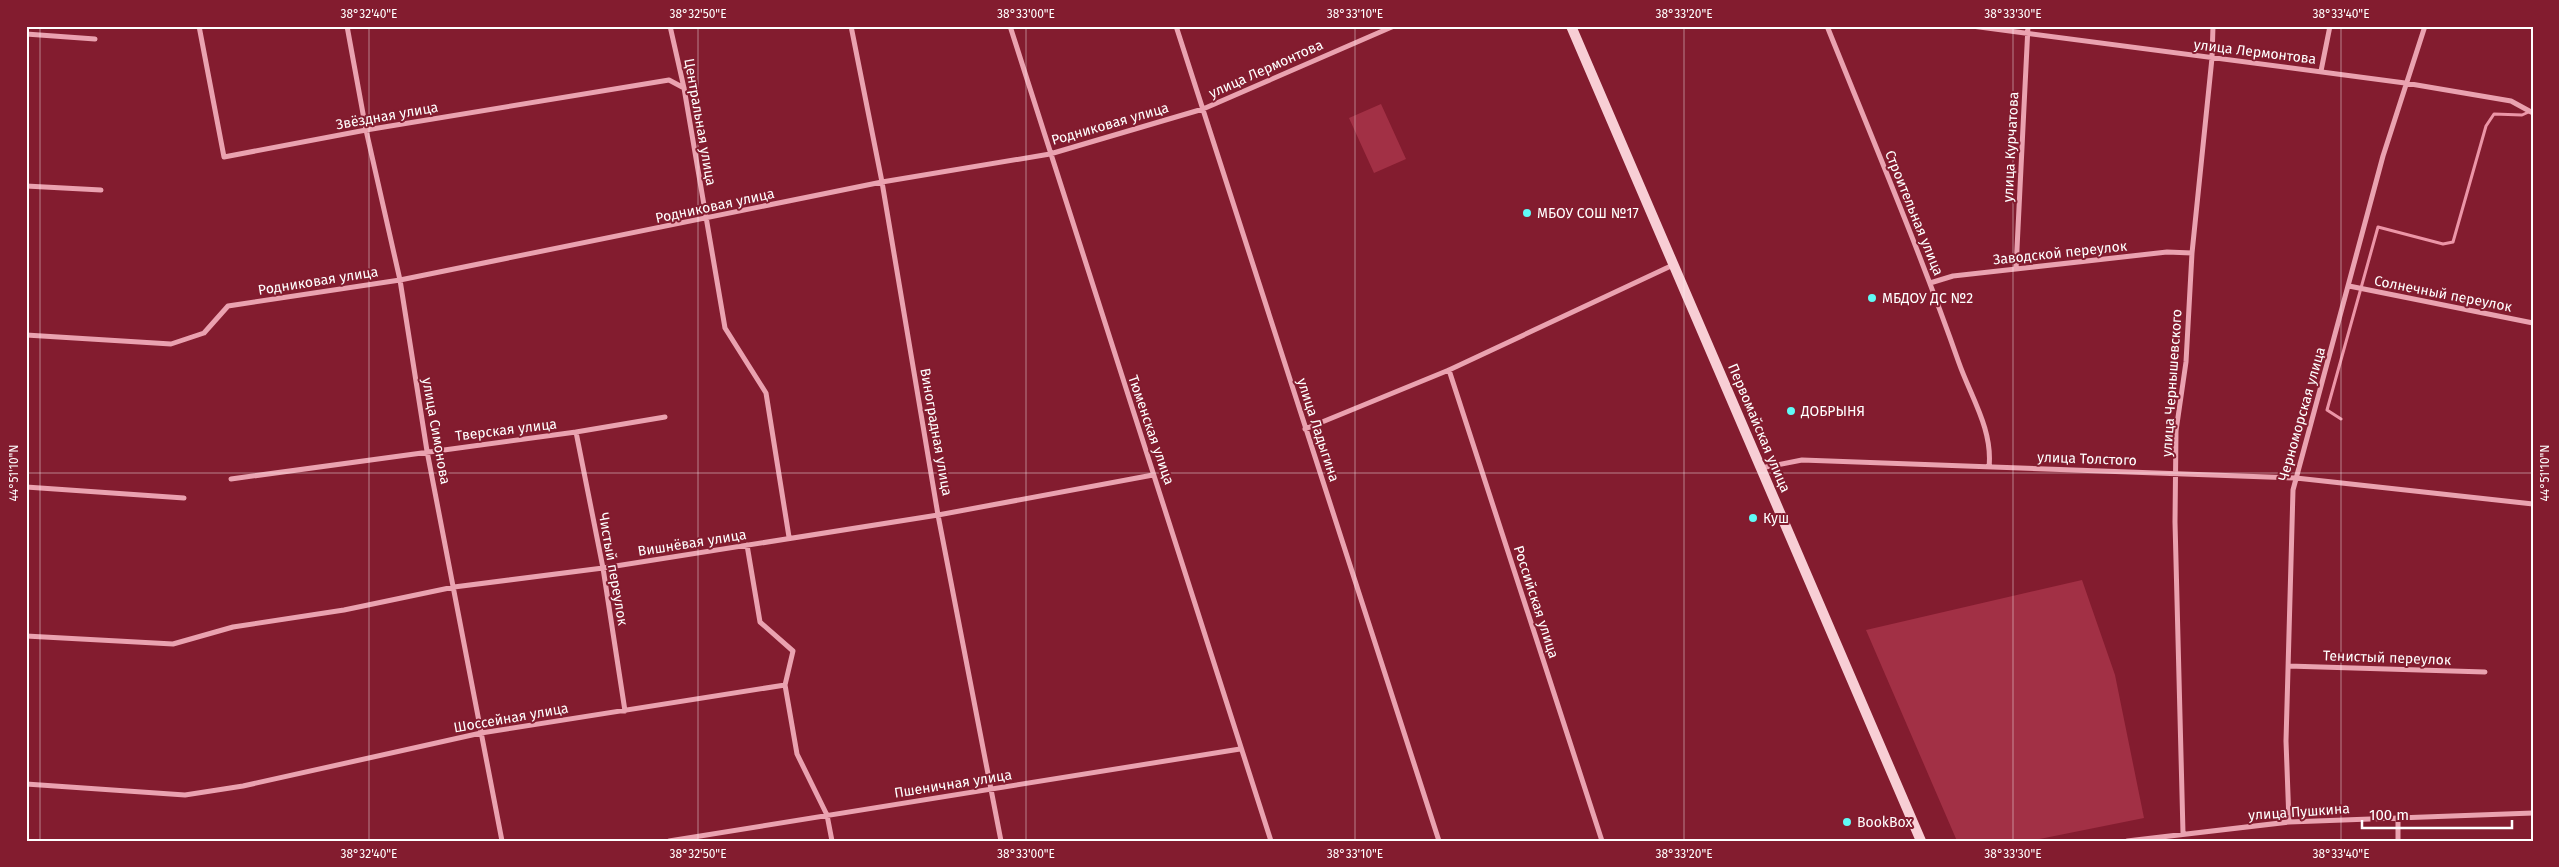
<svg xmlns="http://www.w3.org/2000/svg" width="2559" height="867" font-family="'Fira Sans',sans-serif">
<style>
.pitch{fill:#a23045}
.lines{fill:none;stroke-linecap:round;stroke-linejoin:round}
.stream{stroke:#ec95a7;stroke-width:3}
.street{stroke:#eaa2b0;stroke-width:5}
.secondary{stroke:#f8ced5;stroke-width:10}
.ticks{fill:none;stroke:#fff;stroke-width:1;stroke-opacity:0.45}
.poi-dot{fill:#60faf6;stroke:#831c2f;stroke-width:2}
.labels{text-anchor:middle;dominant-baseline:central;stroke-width:4;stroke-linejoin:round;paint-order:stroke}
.street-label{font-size:14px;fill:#fff;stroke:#831c2f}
.poi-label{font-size:14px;fill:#fff;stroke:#831c2f;text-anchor:start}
.neatline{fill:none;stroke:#fff;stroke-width:2}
.ticks-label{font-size:12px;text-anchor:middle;fill:#fff}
</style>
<rect width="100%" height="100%" fill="#831c2f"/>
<!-- pitch -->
<path class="pitch" d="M1381 104 1406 159 1374 173 1349 118Z
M2082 580 2115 675 2144 818 2030 841H1957L1866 630Z"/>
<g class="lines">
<!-- stream -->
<path class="stream" d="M2341 419 2327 410 2378 227 2443 244 2453 242 2486 126 2494 114 2522 115 2533 110"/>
<!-- street -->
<path class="street" d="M199 26 224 157 366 130 669 80 684 88
M347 26 366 130 400 280 427 451 502 841
M670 26 684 88 725 328 766 393 789 537
M851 26 882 182 938 515 1001 841
M1010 26 1271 841
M1176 26 1439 841
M1827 26C1872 138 1919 249 1959 363 1971 397 1993 430 1989 467
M1972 26 2405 83 2511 101 2533 113
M26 34 95 39
M2321 71 2330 26
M26 186 101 190
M2016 269 2028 26
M1930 283 1953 276 2167 252 2192 253
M2349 286 2533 323
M26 335 171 344 204 333 228 306 400 280 882 182 1050 154 1203 109 1394 26
M1449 370 1602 841
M1305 429 1449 370 1673 265
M576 432 603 568 625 711
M1761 468 1802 460 2296 478 2533 504
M231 479 576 432 665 417
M26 487 184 498
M747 545 760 622 793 651 785 685 797 754 827 815 832 841
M26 636 173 644 233 627 344 610 454 587 603 568 938 515 1153 475
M2288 666 2485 672
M26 784 185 795 243 786 481 733 785 685
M2289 822 2286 741 2293 490 2383 156 2425 26
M2183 833 2175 522 2176 431 2186 362 2192 253 2212 58 2213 26
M669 841 1240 749
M2127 841 2289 822 2533 813
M2398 841V820"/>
<!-- secondary -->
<path class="secondary" d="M1571 26 1921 841"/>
</g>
<!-- ticks -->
<path class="ticks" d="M40 26V841M369 26V841M698 26V841M1026 26V841M1355 26V841M1684 26V841M2013 26V841M2341 26V841M26 473H2533"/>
<!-- markers -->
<g class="poi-dot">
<circle cx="1527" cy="213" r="5"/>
<circle cx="1872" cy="298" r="5"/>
<circle cx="1791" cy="411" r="5"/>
<circle cx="1753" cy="518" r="5"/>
<circle cx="1847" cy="822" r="5"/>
</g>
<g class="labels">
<!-- street labels -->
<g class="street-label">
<text transform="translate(2255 52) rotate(7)">улица Лермонтова</text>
<text transform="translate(1266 69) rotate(-24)">улица Лермонтова</text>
<text transform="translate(387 116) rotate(-10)">Звёздная улица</text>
<text transform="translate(700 122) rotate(80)">Центральная улица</text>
<text transform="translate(1110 124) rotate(-16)">Родниковая улица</text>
<text transform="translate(2011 147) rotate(-87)">улица Курчатова</text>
<text transform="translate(715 206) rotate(-12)">Родниковая улица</text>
<text transform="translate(1914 213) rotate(68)">Строительная улица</text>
<text transform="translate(2060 253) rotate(-6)">Заводской переулок</text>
<text transform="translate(318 281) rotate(-9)">Родниковая улица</text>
<text transform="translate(2443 294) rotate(11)">Солнечный переулок</text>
<text transform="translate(2172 383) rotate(-86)">улица Чернышевского</text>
<text transform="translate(2302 414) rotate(-74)">Черноморская улица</text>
<text transform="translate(1759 428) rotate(67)">Первомайская улица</text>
<text transform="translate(506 430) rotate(-7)">Тверская улица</text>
<text transform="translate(1151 430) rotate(71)">Тюменская улица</text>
<text transform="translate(1318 430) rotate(72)">улица Ладыгина</text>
<text transform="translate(436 431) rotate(80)">улица Симонова</text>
<text transform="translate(936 432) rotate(80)">Виноградная улица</text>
<text transform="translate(2087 459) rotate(2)">улица Толстого</text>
<text transform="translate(692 543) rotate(-9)">Вишнёвая улица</text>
<text transform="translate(613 569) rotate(80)">Чистый переулок</text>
<text transform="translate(1536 602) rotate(72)">Российская улица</text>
<text transform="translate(2387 658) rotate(2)">Тенистый переулок</text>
<text transform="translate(511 718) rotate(-10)">Шоссейная улица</text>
<text transform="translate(953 784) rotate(-9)">Пшеничная улица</text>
<text transform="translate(2299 812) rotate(-4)">улица Пушкина</text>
</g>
<!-- poi labels -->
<g class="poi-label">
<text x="1537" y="213">МБОУ СОШ №17</text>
<text x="1882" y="298">МБДОУ ДС №2</text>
<text x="1801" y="411">ДОБРЫНЯ</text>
<text x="1763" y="518">Куш</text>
<text x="1857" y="822">BookBox</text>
</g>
</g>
<!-- border -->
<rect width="2559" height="867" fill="none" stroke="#831c2f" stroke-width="55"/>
<!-- scale -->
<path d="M2362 820v8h150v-8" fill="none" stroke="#ffffff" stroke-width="2.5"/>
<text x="2369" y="820" font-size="15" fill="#ffffff" stroke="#831c2f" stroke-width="4" paint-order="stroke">100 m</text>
<rect x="28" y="28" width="2504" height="812" class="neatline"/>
<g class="ticks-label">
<text x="369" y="18">38°32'40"E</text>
<text x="698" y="18">38°32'50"E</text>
<text x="1026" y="18">38°33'00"E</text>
<text x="1355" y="18">38°33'10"E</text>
<text x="1684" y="18">38°33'20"E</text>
<text x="2013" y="18">38°33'30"E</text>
<text x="2341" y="18">38°33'40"E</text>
<text transform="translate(14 473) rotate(-90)" y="4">44°51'10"N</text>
<text transform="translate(2545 473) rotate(-90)" y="4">44°51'10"N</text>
<text x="369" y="858">38°32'40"E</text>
<text x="698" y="858">38°32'50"E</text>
<text x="1026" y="858">38°33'00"E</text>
<text x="1355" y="858">38°33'10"E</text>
<text x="1684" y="858">38°33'20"E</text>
<text x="2013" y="858">38°33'30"E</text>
<text x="2341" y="858">38°33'40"E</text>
</g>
</svg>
